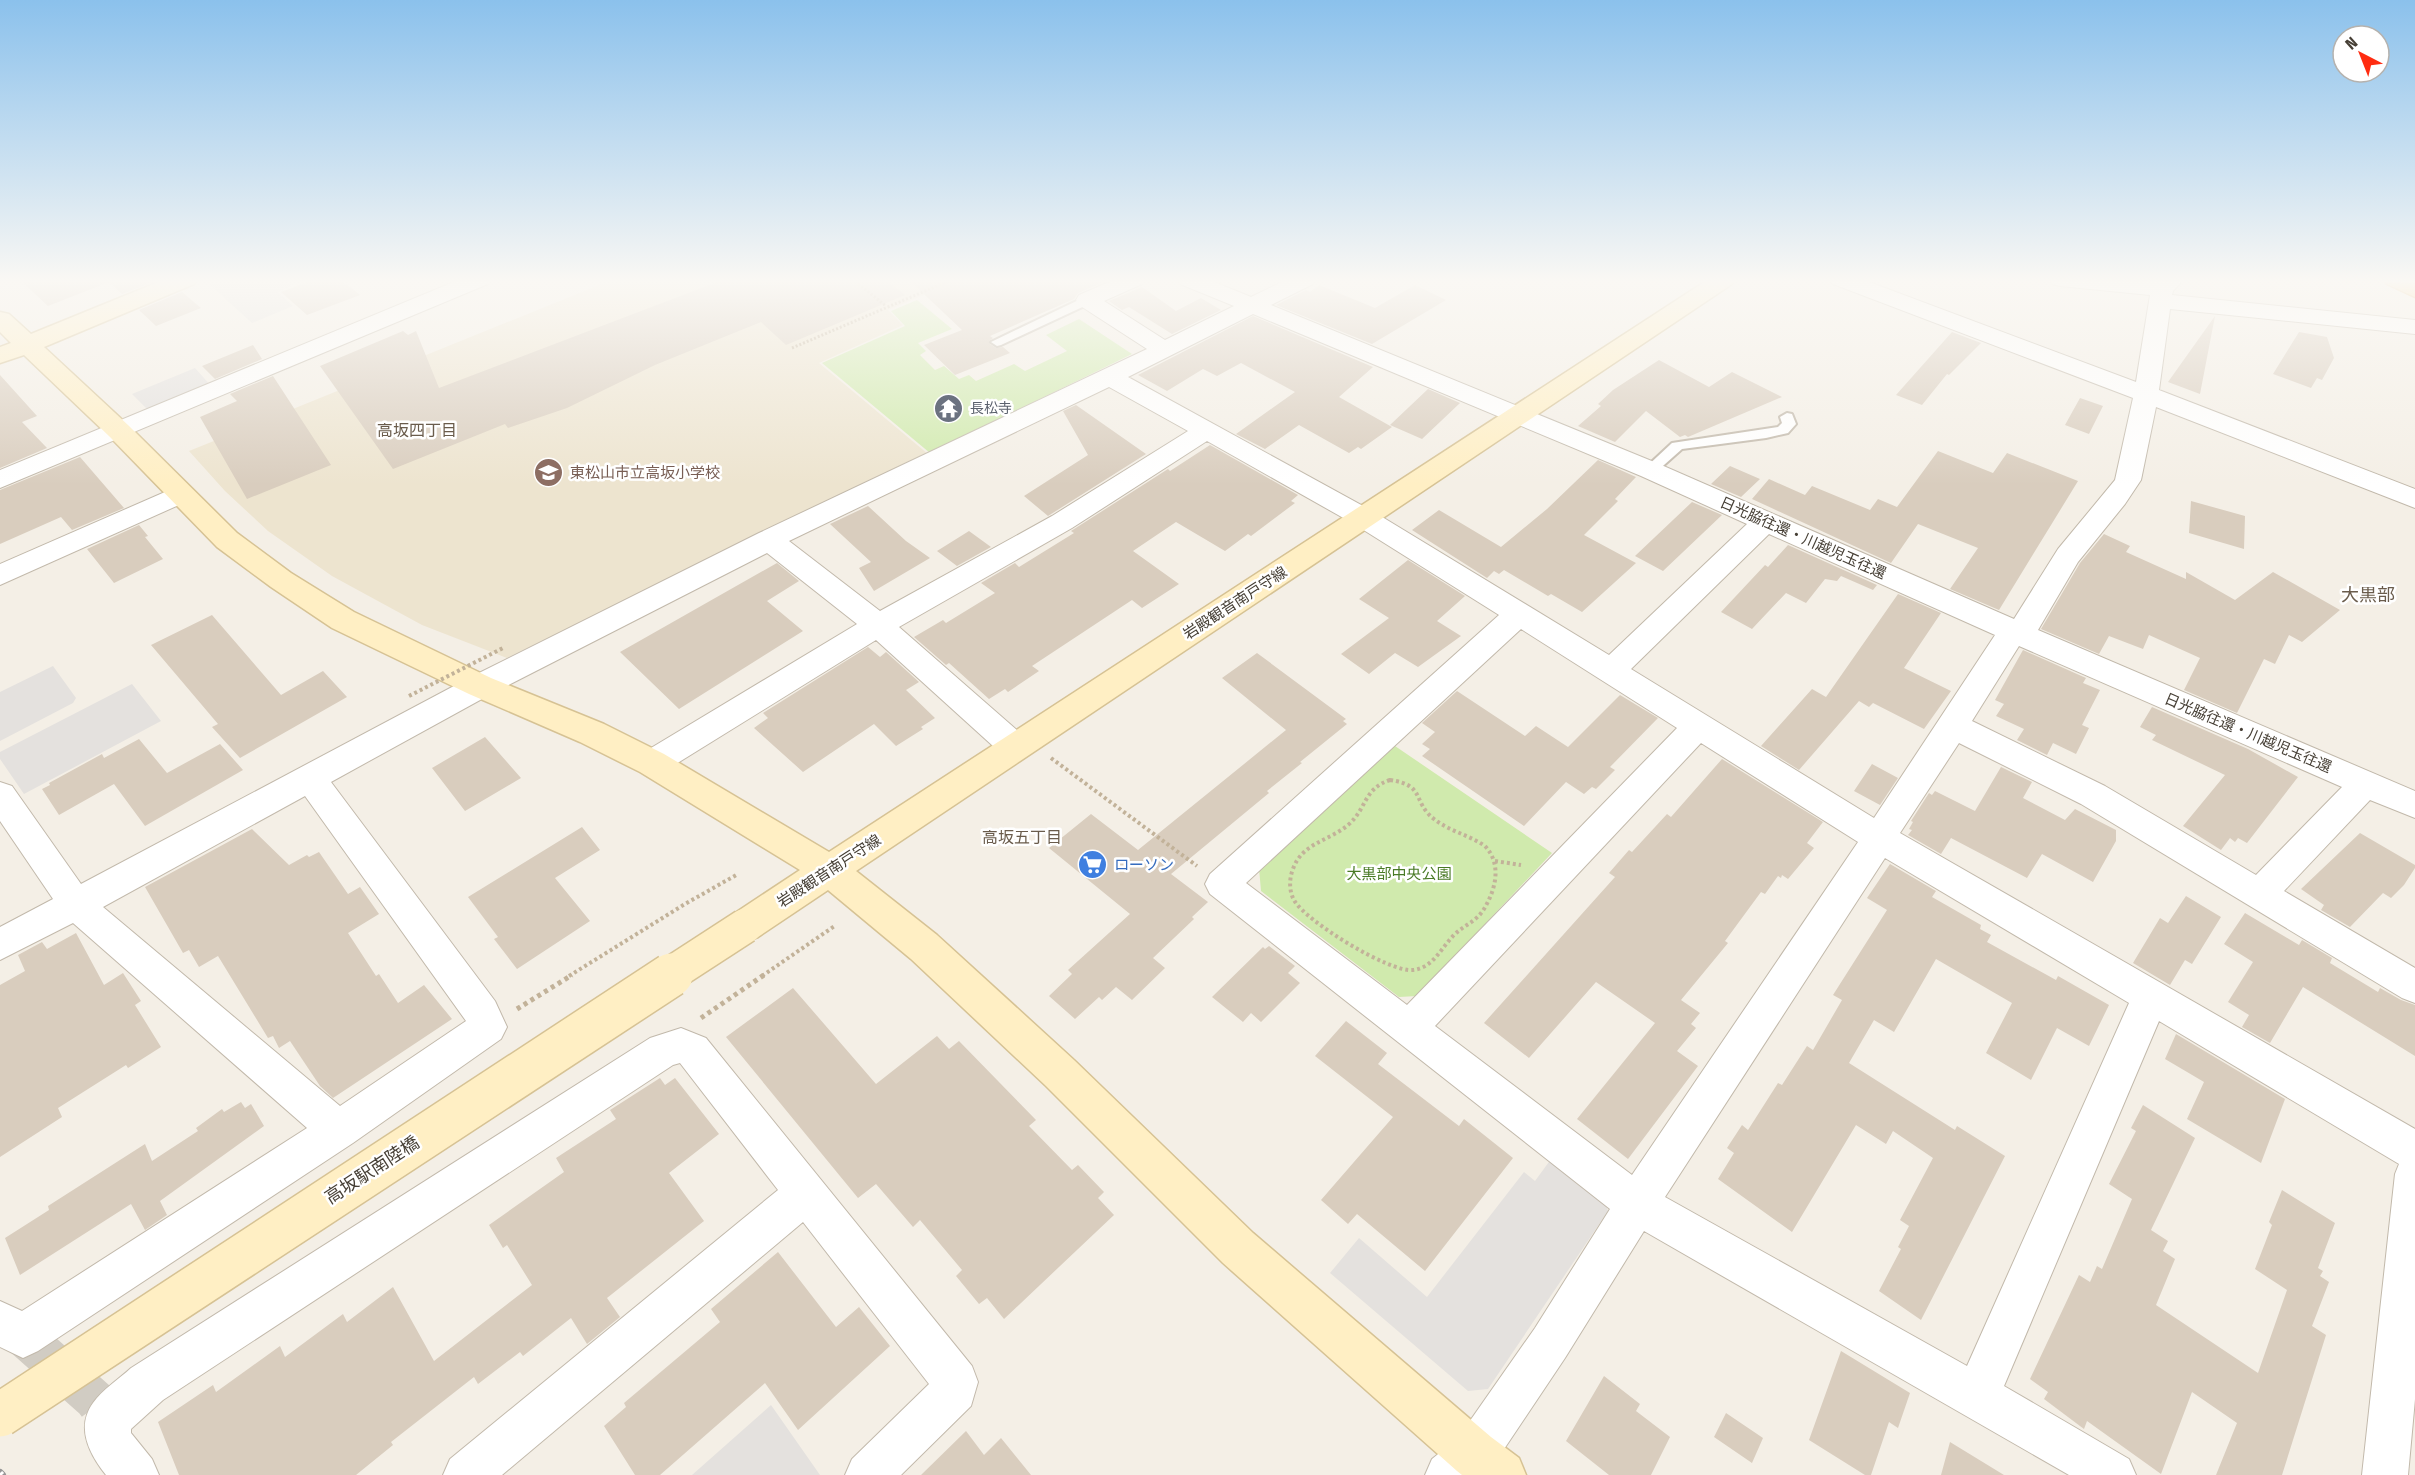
<svg xmlns="http://www.w3.org/2000/svg" width="2415" height="1475" font-family="'Fira Sans Condensed','Noto Sans JP',sans-serif">
<style>
.education{fill:#ede4cf}
.green{fill:#d0eaad}
.parking{fill:#e4e1de}
.building{fill:#d9cdbe}
.lines{fill:none;stroke-linecap:round;stroke-linejoin:round}
.street-tunnel{stroke:#d1ccc3;stroke-width:41;stroke-dasharray:41 20;stroke-linecap:butt}
.lane-casing{stroke:#c2b9ab;stroke-width:4}
.street-casing{stroke:#c2b9ab;stroke-width:2}
.secondary-casing{stroke:#d6c294;stroke-width:3}
.highway-casing{stroke:#e39b30;stroke-width:3}
.path-far2{stroke:#c2b299;stroke-width:3;stroke-dasharray:2 2;stroke-linecap:butt}
.path-far1{stroke:#c2b299;stroke-width:4;stroke-dasharray:3 3;stroke-linecap:butt}
.path{stroke:#c2b299;stroke-width:5;stroke-dasharray:4 4;stroke-linecap:butt}
.lane{fill:#fff;fill-rule:evenodd}
.street{fill:#fff;fill-rule:evenodd}
.secondary{fill:#ffefc4;fill-rule:evenodd}
.highway{fill:#ffc665;fill-rule:evenodd}
.rail-casing{stroke:#969696;stroke-width:8}
.rail{stroke:#fff;stroke-width:6;stroke-dasharray:17;stroke-linecap:butt}
.secondary-bridge-far1-casing{stroke:#d6c294;stroke-width:37;stroke-linecap:butt}
.secondary-bridge-casing{stroke:#d6c294;stroke-width:46;stroke-linecap:butt}
.path-bridge{stroke:#c2b299;stroke-width:4;stroke-dasharray:3 3;stroke-linecap:butt}
.secondary-bridge-far1{stroke:#ffefc4;stroke-width:34}
.secondary-bridge{stroke:#ffefc4;stroke-width:43}
.labels{text-anchor:middle;dominant-baseline:central;stroke-width:5;stroke-linejoin:round;paint-order:stroke}
.far-worship-label{font-size:14px;fill:#5b616d;stroke:#fff;text-anchor:start}
.education-label{font-size:15px;fill:#785e54;stroke:#fff;text-anchor:start}
.street-label{font-size:15px;fill:#463f35;stroke:#fff}
.shop-label{font-size:15px;fill:#366cbe;stroke:#fff;text-anchor:start}
.park-label{font-size:15px;fill:#497a26;stroke:#fff}
.neighbourhood-label{font-size:16px;fill:#6a5c4c;stroke:#fff}
.quarter-label{font-size:18px;fill:#6a5c4c;stroke:#fff}
.near-street-label{font-size:18px;fill:#463f35;stroke:#fff}
</style>
<rect width="100%" height="100%" fill="#f4efe6"/>
<!-- education -->
<path class="education" d="M614 279H962L888 310 903 325 819 363 928 454 507 658 422 625 332 576 268 531 225 491 189 451Z"/>
<!-- green -->
<path class="green" d="M917 300 952 329 918 343 926 351 920 355 935 370 944 366 959 379 969 375 976 381 1014 364 1025 371 1067 351 1046 335 1079 319 1132 354 930 453 822 363 905 326 891 311Z
M1395 746 1552 853 1417 996 1399 997 1261 891 1259 868Z"/>
<!-- parking -->
<path class="parking" d="M221 279H304L278 292 293 306 252 323 209 284Z
M195 368 212 387 148 410 132 394Z
M53 666 76 698 73 703 0 741V692Z
M132 684 161 721 24 794 0 759V752Z
M1554 1155 1601 1191 1608 1211 1488 1389 1468 1391 1330 1273 1359 1238 1427 1297 1524 1172 1535 1181Z
M771 1405 820 1475H692Z"/>
<!-- building -->
<path class="building" d="M19 279H161L122 294 109 282 48 306Z
M315 279H340L360 295 307 315 281 292Z
M725 279H885L905 295 786 345 761 322 655 365 567 408 508 428 505 424 393 469 320 366 403 331 408 335 416 331 439 388Z
M908 279H1111L1078 293 1074 299 990 336 993 338 989 341 990 344 996 348 1003 347 1010 353 955 375 924 345 962 330Z
M1319 285 1375 308 1415 285 1446 300 1372 344 1276 305 1306 290 1310 292Z
M1142 287 1176 311 1201 298 1221 310 1172 334 1129 307 1122 310 1109 301Z
M182 292 201 308 156 326 139 310Z
M1253 316 1373 367 1339 397 1392 427 1361 449 1358 447 1349 453 1299 425 1265 449 1236 434 1295 392 1241 363 1217 376 1203 369 1167 391 1138 375Z
M2215 316 2200 394 2168 382Z
M1952 332 1981 343 1949 375 1947 374 1922 405 1896 395Z
M2299 332 2327 337 2334 358 2322 380 2317 378 2311 388 2273 374Z
M253 345 262 359 215 379 202 366Z
M1659 360 1709 387 1732 372 1782 397 1688 437 1685 435 1680 437 1646 411 1615 442 1578 426 1601 406 1598 404 1613 390Z
M0 375 37 416 22 422 47 448 0 468Z
M273 376 331 465 247 499 200 417 237 401 230 394Z
M1428 389 1460 403 1422 439 1390 425Z
M2080 398 2103 406 2089 434 2065 425Z
M1076 405 1146 454 1048 516 1024 496 1088 455 1063 411Z
M1210 445 1298 495 1291 501 1295 503 1251 536 1248 534 1225 551 1176 522 1133 551 1179 584 1142 608 1132 600 1032 666 1039 671 1008 692 1005 689 989 699 949 663 946 665 914 637 943 620 946 623 995 593 981 583 1015 563 1019 567 1074 533 1071 531 1168 469 1170 471Z
M1938 451 1993 473 2007 453 2078 481 1999 610 1950 589 1978 548 1918 524 1891 563 1752 499 1769 479 1805 495 1812 486 1870 510 1878 499 1897 507Z
M80 457 124 508 72 530 61 517 0 544V490Z
M1598 460 1636 477 1615 499 1618 501 1584 535 1636 563 1582 612 1551 594 1548 596 1504 570 1499 574 1494 571 1487 578 1412 530 1439 510 1501 547 1547 509Z
M1730 466 1760 479 1741 497 1711 484Z
M2191 501 2245 516 2244 549 2189 533Z
M1692 502 1722 515 1663 571 1635 556Z
M868 506 906 541 930 558 874 591 859 568 871 562 830 524Z
M139 525 148 536 145 537 163 559 114 583 87 549Z
M969 531 991 547 957 566 937 551Z
M2104 534 2130 546 2126 552 2186 579V572L2235 600 2273 572 2340 610 2302 642 2289 635 2275 664 2264 659 2237 713 2184 690 2200 658 2149 635 2143 649 2109 636 2099 654 2041 629 2080 563Z
M1788 545 1877 585 1873 590 1841 576 1837 581 1825 579 1806 603 1786 593 1752 629 1721 612 1765 565 1768 567Z
M1408 560 1465 596 1437 621 1461 636 1418 667 1395 653 1369 674 1341 654 1389 618 1359 599Z
M777 563 799 581 767 601 803 631 679 709 620 652Z
M1898 594 1941 613 1904 668 1951 691 1924 729 1873 703 1869 707 1859 701 1799 770 1761 746 1812 689 1826 697Z
M212 615 281 695 323 671 347 697 240 758 212 727 218 724 151 645Z
M868 647 880 657 886 652 919 682 906 690 935 718 921 727 923 729 896 746 874 724 803 772 754 728 768 718 763 713Z
M2023 650 2086 678 2083 683 2100 690 2082 725 2089 728 2076 754 2053 743 2047 755 2017 740 2024 729 1996 716 2004 704 1995 700Z
M1257 653 1346 719 1343 721 1347 724 1300 762 1302 763 1267 791 1269 793 1171 874 1208 902 1192 917 1194 919 1153 958 1165 968 1132 1000 1116 987 1102 1000 1099 997 1075 1019 1049 996 1072 974 1068 970 1130 914 1049 848 1091 814 1138 850 1286 730 1222 678Z
M1457 691 1525 736 1536 726 1568 747 1620 695 1658 718 1610 767 1615 770 1596 789 1592 787 1584 794 1566 782 1524 826 1422 756 1430 749 1422 744 1435 732 1422 723Z
M2152 707 2248 749 2298 777 2247 843 2238 838 2235 842 2230 838 2221 850 2183 826 2225 775 2152 740 2156 735 2140 727Z
M485 737 521 778 465 811 432 768Z
M139 739 167 773 220 744 243 770 145 826 114 784 59 815 42 789 50 785 49 783 102 754 104 758Z
M1722 759 1823 822 1807 843 1814 848 1788 879 1782 875 1781 878 1778 876 1765 894 1761 892 1725 941 1728 943 1681 1000 1700 1013 1691 1024 1696 1028 1677 1051 1698 1066 1628 1159 1577 1119 1655 1023 1596 982 1529 1058 1484 1023 1615 877 1609 873 1629 850 1632 852 1667 814 1671 817Z
M1872 764 1898 778 1880 805 1854 791Z
M2001 767 2032 782 2023 798 2065 820 2075 809 2116 830V841L2093 882 2042 854 2027 878 1951 838 1941 854 1908 835 1912 830 1909 829 1913 822 1911 821 1929 793 1932 795 1935 791 1975 811Z
M582 827 600 850 555 878 590 921 517 969 494 939 498 937 468 897Z
M252 829 289 865 307 855 309 857 319 852 348 894 360 887 379 914 348 933 376 976 379 974 398 1003 424 985 452 1019 333 1098 320 1086 290 1041 279 1048 273 1036 268 1038 218 956 199 967 189 950 183 953 145 887Z
M2360 833 2415 865V868L2404 885 2391 898 2383 893 2350 927 2321 910 2324 905 2301 889Z
M1890 864 1936 891 1932 897 1981 925 1980 929 1991 935 1987 942 2056 980 2058 976 2109 1005 2089 1046 2057 1028 2031 1080 1986 1053 2012 1003 1936 959 1894 1032 1874 1020 1849 1063 1955 1130 1957 1126 2005 1156 1921 1320 1879 1291 1901 1249 1898 1247 1909 1226 1900 1220 1933 1158 1893 1131 1886 1144 1856 1125 1792 1232 1718 1179 1734 1153 1727 1148 1742 1125 1748 1130 1778 1083 1782 1085 1807 1046 1813 1050 1842 1000 1833 995 1887 910 1867 898Z
M2186 896 2221 917 2192 964 2185 960 2170 985 2133 963 2160 918 2168 923Z
M2245 913 2299 945 2302 940 2332 958 2330 963 2378 992 2380 988 2401 1000 2415 1005V1056L2303 987 2270 1043 2242 1027 2249 1015 2228 1002 2253 962 2224 944Z
M76 933 104 985 123 973 141 1001 135 1005 161 1047 128 1068 126 1065 58 1108 62 1117 0 1157V985L25 971 18 955 42 942 47 949Z
M1269 946 1295 966 1288 973 1300 983 1261 1022 1251 1013 1243 1022 1212 997 1263 947 1265 949Z
M793 988 876 1084 937 1036 949 1049 959 1041 1036 1120 1029 1126 1072 1170 1078 1165 1104 1192 1098 1198 1114 1215 1004 1319 987 1298 979 1304 956 1276 962 1270 920 1220 913 1227 876 1184 858 1198 726 1037Z
M1346 1021 1387 1053 1378 1064 1459 1126 1464 1119 1513 1158 1425 1271 1357 1214 1348 1224 1321 1200 1393 1117 1315 1056Z
M2176 1034 2285 1099 2261 1163 2187 1119 2204 1082 2165 1059Z
M660 1078 665 1085 675 1078 719 1134 669 1173 704 1221 607 1298 620 1317 587 1344 571 1318 523 1356 520 1352 478 1384 474 1377 391 1442 393 1445 356 1475H179L158 1422 213 1385 216 1392 280 1346 285 1357 343 1314 347 1322 393 1287 434 1361 532 1285 507 1245 503 1248 489 1225 564 1172 556 1158 616 1119 610 1110Z
M241 1102 245 1108 251 1104 264 1126 160 1201 167 1215 145 1230 131 1204 20 1275 5 1238 49 1210 48 1206 145 1144 152 1161 198 1131 196 1128 222 1109 224 1112Z
M2143 1105 2195 1138 2151 1230 2168 1241 2163 1251 2175 1259 2156 1305 2258 1373 2287 1290 2255 1269 2272 1225 2269 1222 2282 1190 2335 1223 2318 1268 2323 1271 2320 1276 2329 1282 2312 1326 2326 1335 2282 1475H2216L2237 1423 2192 1392 2161 1474 2087 1421 2084 1429 2044 1399 2048 1392 2030 1379 2079 1275 2090 1282 2097 1266 2102 1269 2132 1199 2109 1184 2136 1131 2131 1128Z
M778 1252 836 1327 859 1307 890 1346 798 1430 765 1383 660 1475H635L604 1426 626 1407 624 1403 720 1322 711 1309Z
M1841 1351 1910 1393 1898 1428 1889 1422 1871 1475H1865L1809 1440Z
M1604 1376 1640 1404 1636 1411 1670 1437 1651 1475H1609L1566 1441Z
M1726 1413 1763 1438 1752 1463 1714 1437Z
M966 1431 984 1455 1001 1438 1031 1475H921Z
M1950 1442 2004 1475H1941Z"/>
<g class="lines">
<!-- street-tunnel -->
<path class="street-tunnel" d="M23 1336 95 1400 109 1419"/>
<defs>
<path id="lane" d="M1087 296 1091 297V303L1001 345 997 346 991 342Z
M1787 413 1792 414 1796 424 1788 433 1766 438 1682 449 1655 473H1645L1643 470 1672 443 1778 427 1782 423 1780 417Z"/>
<path id="street" d="M461 279H491L488 284 0 488V470Z
M1116 279H1145L1142 284 1104 301 1165 340 1234 306 1180 284 1177 279H1207L1251 297 1288 279H1316L1313 284 1271 305 1659 464 2014 619 2058 549 2115 480 2133 398 1833 284 1830 279H1861L2136 382 2150 295 2060 286 2052 284 2049 279H2126L2157 282 2160 279H2184L2173 291 2172 295 2415 320V334L2170 309 2159 390 2415 489V508L2156 407 2141 480 2125 504 2078 562 2038 630 2415 791V818L2370 800 2284 891 2415 968V1003L2402 998 2081 804 1959 743 1900 833 2415 1129V1399L2408 1475H2362L2395 1174 2399 1164 2159 1021 2004 1386 2129 1459 2136 1475H2069L1644 1231 1565 1358 1490 1470 1484 1475H1425L1432 1459 1458 1438 1535 1328 1610 1209 1210 894 1205 884 1210 874 1499 615 1354 524 1207 441 1072 528 899 627 1026 738 1031 747 1026 756 1015 759 1004 756 876 640 663 772 652 775 641 772 636 763 641 754 857 624 767 553 491 694 331 782 495 1001 507 1027 501 1039 353 1143 38 1351 23 1358 0 1347V1301L22 1311 307 1128 73 923 0 960V927L53 899 0 821V782L12 786 81 884 469 678 759 533 1147 349 1079 305 1076 300 1079 295ZM1253 314 1641 476 1747 524 1609 655 1374 512 1128 377ZM1109 387 1188 431 1052 516 880 611 789 541ZM1769 534 1995 635 1874 818 1631 669ZM1521 629 1677 728 1407 1005 1246 883ZM2019 646 2342 787 2256 875 2105 786 1972 721ZM1701 743 1858 842 1632 1175 1435 1026ZM305 796 466 1021 340 1106 103 907ZM1885 858 2129 1003 1967 1366 1665 1197Z
M181 485 190 488 194 494 190 500 0 585V564Z
M681 1028 706 1038 972 1366 978 1382 971 1406 901 1475H845L852 1459 929 1384 803 1222 502 1475H443L450 1459 778 1190 680 1063 673 1065 163 1400 131 1429V1433L152 1459 159 1475H106C90 1455 75 1428 93 1403 102 1390 119 1379 131 1368L650 1038Z"/>
<path id="secondary" d="M166 279H198L194 284 44 347 128 425 237 533 291 573 354 612 491 678 604 724 664 754 829 852 1709 279H1735L1732 284 856 871 937 935 1074 1060 1253 1233 1491 1437 1519 1458 1526 1475H1462L1457 1471 1223 1263 1046 1086 911 959 828 890 758 937 745 942 732 937 727 926 732 915 800 870 640 772 580 742 469 694 332 628 271 587 217 547 110 437 24 355 0 363V347L11 343 0 332V312L9 314 31 334Z"/>
<path id="highway" d="M2383 279 2415 280V297L2387 284Z"/>
</defs>
<!-- lane casing -->
<use href="#lane" class="lane-casing"/>
<!-- street casing -->
<use href="#street" class="street-casing"/>
<!-- secondary casing -->
<use href="#secondary" class="secondary-casing"/>
<!-- highway casing -->
<use href="#highway" class="highway-casing"/>
<!-- path-far2 -->
<path class="path-far2" d="M852 279 886 306
M792 348 953 279"/>
<!-- path-far1 -->
<path class="path-far1" d="M1051 758 1197 866
M1390 780C1426 785 1412 802 1434 819 1449 831 1469 835 1485 846 1502 864 1496 889 1484 909 1476 922 1464 925 1454 935 1441 948 1433 968 1413 970 1390 973 1305 921 1294 900 1289 891 1289 879 1293 869 1302 843 1329 841 1348 825 1367 809 1363 789 1390 780Z
M1495 861 1521 865
M569 976 685 904 738 874
M762 976 836 925"/>
<!-- path -->
<path class="path" d="M517 1009 572 975
M701 1018 764 975"/>
<!-- lane -->
<use href="#lane" class="lane"/>
<!-- street -->
<use href="#street" class="street"/>
<!-- secondary -->
<use href="#secondary" class="secondary"/>
<!-- highway -->
<use href="#highway" class="highway"/>
<defs>
<path id="rail" d="M0 1473 2 1475"/>
</defs>
<!-- rail casing -->
<use href="#rail" class="rail-casing"/>
<!-- rail -->
<use href="#rail" class="rail"/>
<defs>
<path id="secondary-bridge-far1" d="M668 976 745 926"/>
<path id="secondary-bridge" d="M0 1415 671 975"/>
</defs>
<!-- secondary-bridge-far1 casing -->
<use href="#secondary-bridge-far1" class="secondary-bridge-far1-casing"/>
<!-- secondary-bridge casing -->
<use href="#secondary-bridge" class="secondary-bridge-casing"/>
<!-- path-bridge -->
<path class="path-bridge" d="M409 696 503 648"/>
<!-- secondary-bridge-far1 -->
<use href="#secondary-bridge-far1" class="secondary-bridge-far1"/>
<!-- secondary-bridge -->
<use href="#secondary-bridge" class="secondary-bridge"/>
</g>
<!-- sky -->
<linearGradient id="sky" x2="0" y2="1"><stop stop-color="#8bc1ec"/><stop offset="0.58" stop-color="#faf8f4"/><stop offset="1" stop-color="#faf8f4" stop-opacity="0"/></linearGradient>
<rect width="2415" height="485" fill="url(#sky)"/>
<!-- icons -->
<defs>
<symbol id="temple-disc" viewBox="-11 -11 22 22"><circle r="9.5" fill="#6b7280" stroke="#fff"/><path d="M0-6L5-2H3V0L6.5 2.5H4V6H1.5V3h-3V6H-4V2.5H-6.5L-3 0V-2H-5Z" fill="#fff"/></symbol>
<symbol id="school-disc" viewBox="-11 -11 22 22"><circle r="9.5" fill="#8d6e63" stroke="#fff"/><path d="M0-5L7-2L0 1L-7-2ZM-4 1L0 2.5L4 1V4Q0 6-4 4Z" fill="#fff"/></symbol>
<symbol id="supermarket-disc" viewBox="-11 -11 22 22"><circle r="9.5" fill="#3f7fe0" stroke="#fff"/><path d="M-6-5.5h2.5l.6 2H6L4.5 2H-2.5L-4.4-4H-6ZM-1.5 3.2a1.3 1.3 0 1 0 .1 0ZM3 3.2a1.3 1.3 0 1 0 .1 0Z" fill="#fff"/></symbol>
</defs>
<g fill-rule="evenodd">
<use href="#temple-disc" x="932" y="392" width="33" height="33"/>
<use href="#school-disc" x="532" y="456" width="33" height="33"/>
<use href="#supermarket-disc" x="1076" y="848" width="33" height="33"/>
</g>
<g class="labels">
<!-- far-worship labels -->
<g class="far-worship-label">
<text x="970" y="408">長松寺</text>
</g>
<!-- education labels -->
<g class="education-label">
<text x="570" y="473">東松山市立高坂小学校</text>
</g>
<!-- street labels -->
<g class="street-label">
<text transform="translate(1803 538) rotate(24)">日光脇往還・川越児玉往還</text>
<text transform="translate(1235 603) rotate(-33)">岩殿観音南戸守線</text>
<text transform="translate(2248 733) rotate(23)">日光脇往還・川越児玉往還</text>
<text transform="translate(829 871) rotate(-33)">岩殿観音南戸守線</text>
</g>
<!-- shop labels -->
<g class="shop-label">
<text x="1114" y="865">ローソン</text>
</g>
<!-- park labels -->
<g class="park-label">
<text x="1399" y="874">大黒部中央公園</text>
</g>
<!-- neighbourhood labels -->
<g class="neighbourhood-label">
<text x="417" y="430">高坂四丁目</text>
<text x="1022" y="837">高坂五丁目</text>
</g>
<!-- quarter labels -->
<g class="quarter-label">
<text x="2368" y="595">大黒部</text>
</g>
<!-- near-street labels -->
<g class="near-street-label">
<text transform="translate(372 1170) rotate(-33)">高坂駅南陸橋</text>
</g>
</g>
<!-- north arrow -->
<g transform="translate(2361 54) rotate(318)"><circle r="28" fill="#ffffff" stroke="#b5b2ae" stroke-width="1.5"/>
<path d="M0-4.5L10 22L0 15L-10 22Z" fill="#ff2c11"/>
<text y="-9" font-size="16" font-weight="bold" text-anchor="middle" fill="#463f35">N</text>
</g>
</svg>
